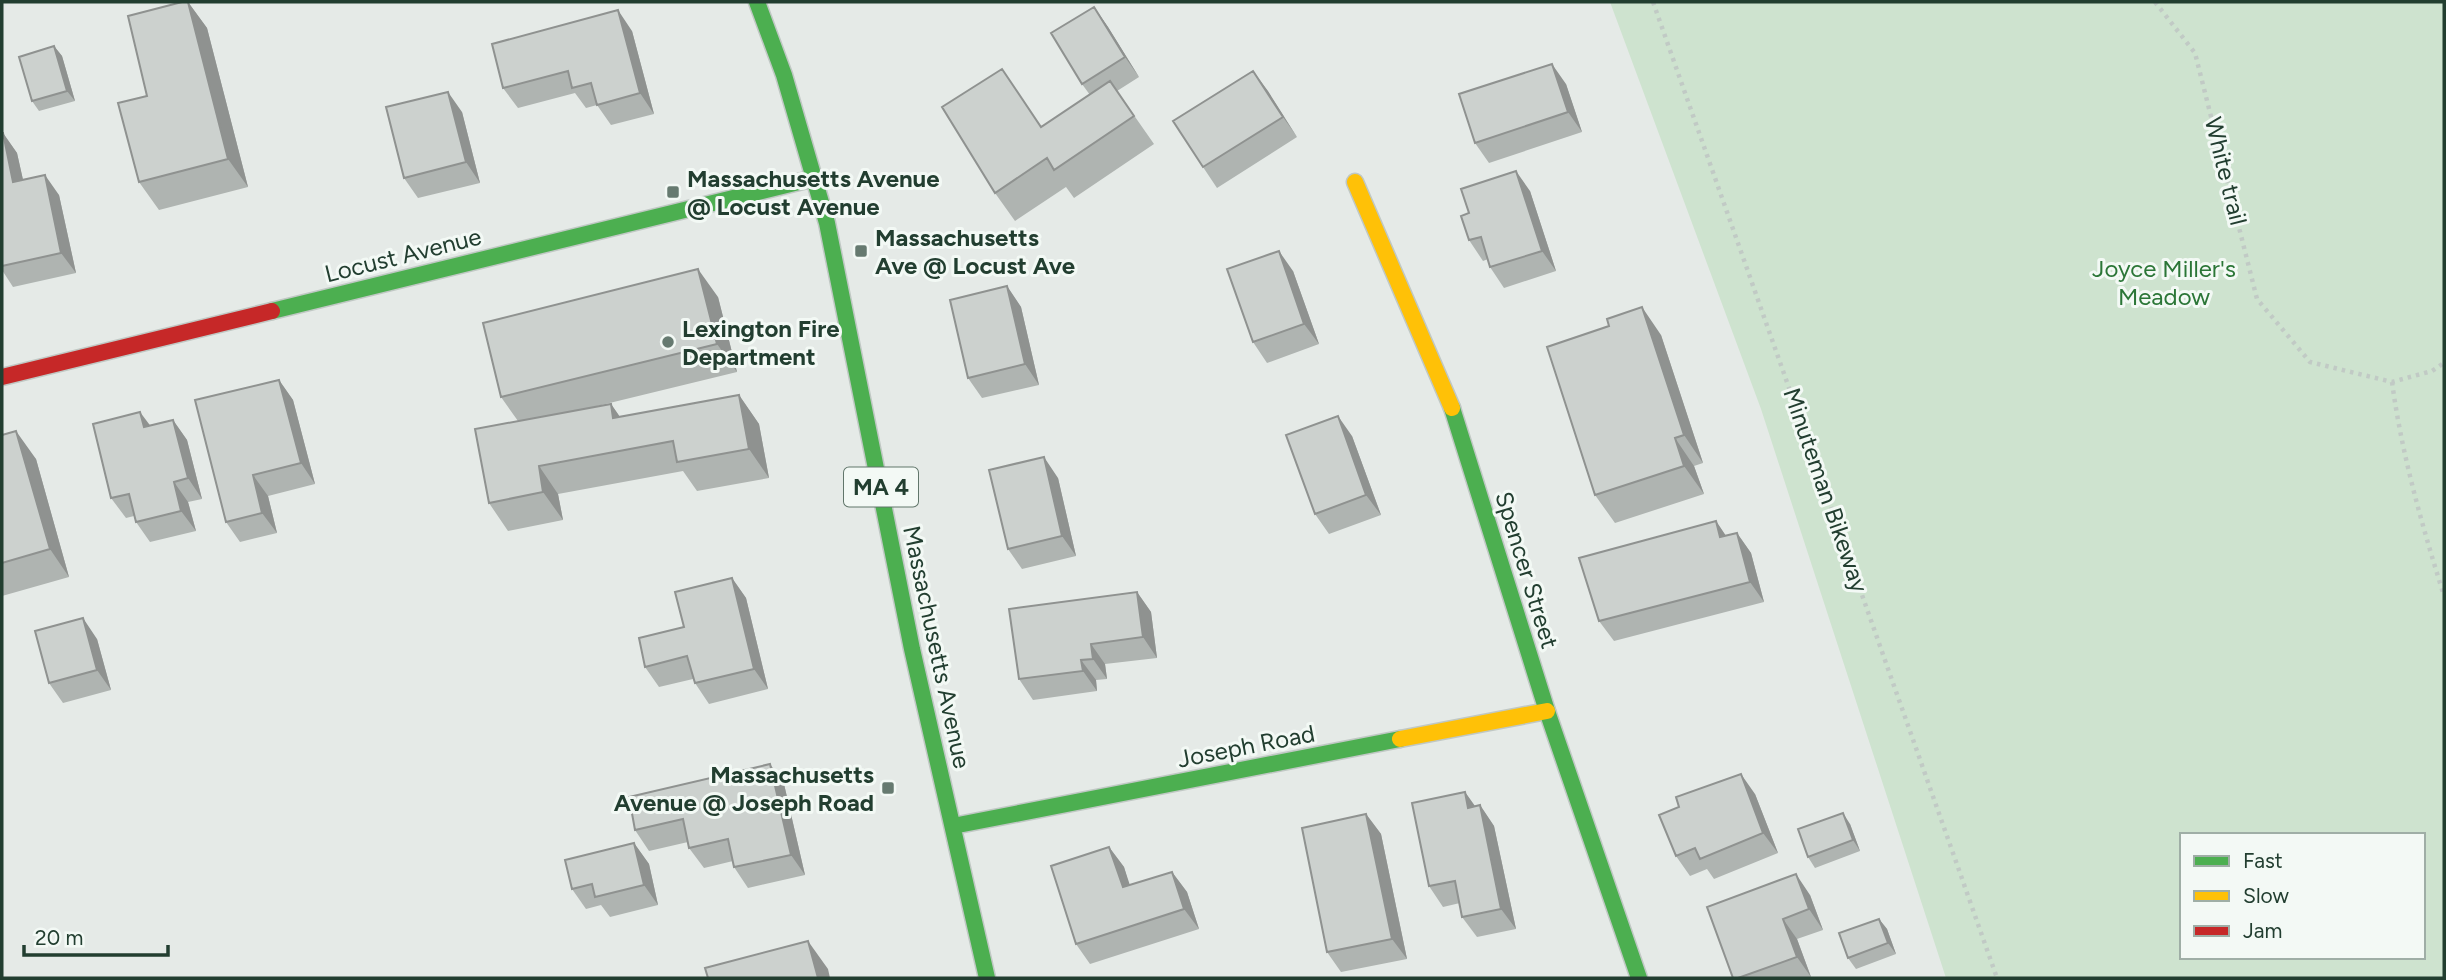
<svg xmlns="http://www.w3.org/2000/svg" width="2446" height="980" font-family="Figtree,sans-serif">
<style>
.green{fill:#cee3cf;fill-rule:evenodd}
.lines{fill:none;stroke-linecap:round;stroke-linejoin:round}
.fast-casing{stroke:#c0c8c4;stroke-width:19}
.slow-casing{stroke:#c0c8c4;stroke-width:19}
.jam-casing{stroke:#c0c8c4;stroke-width:19}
.path{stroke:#c1cac5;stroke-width:4.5;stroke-dasharray:3.5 5;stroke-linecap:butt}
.fast{stroke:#4caf50;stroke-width:16}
.slow{stroke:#ffc107;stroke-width:16}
.jam{stroke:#c62828;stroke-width:16}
.wall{fill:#afb4b1}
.shaded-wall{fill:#8f9290}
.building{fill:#ccd1ce;stroke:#8f9290;stroke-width:2}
.poi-dot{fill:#667a70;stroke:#f3f9f5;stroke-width:2.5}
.labels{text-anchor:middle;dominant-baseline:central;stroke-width:6;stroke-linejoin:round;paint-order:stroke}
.shield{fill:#f3f9f5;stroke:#61766b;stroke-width:2}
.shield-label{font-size:23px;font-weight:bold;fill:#223e30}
.street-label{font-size:24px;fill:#223e30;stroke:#f3f9f5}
.poi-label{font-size:24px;font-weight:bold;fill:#223e30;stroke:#f3f9f5;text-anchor:start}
.park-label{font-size:24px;fill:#2b7637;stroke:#f3f9f5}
</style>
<rect width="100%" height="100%" fill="#e5eae7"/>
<!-- green -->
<path class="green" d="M1610 2H2444V978H1946L1761 409ZM2182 835H2423V957H2182Z"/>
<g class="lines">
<defs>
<path id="fast" d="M757 2 784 75 827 223 912 649 987 978
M272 311 815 178
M1452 408 1547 711 1639 978
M953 826 1400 739"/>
<path id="slow" d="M1355 182 1452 408
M1400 739 1547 711"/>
<path id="jam" d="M2 377 272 311"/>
</defs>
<!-- fast casing -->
<use href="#fast" class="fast-casing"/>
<!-- slow casing -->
<use href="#slow" class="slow-casing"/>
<!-- jam casing -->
<use href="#jam" class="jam-casing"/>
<!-- path -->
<path class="path" d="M1653 2 1997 978
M2155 2 2195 53 2257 299 2310 362 2392 382 2432 371 2444 363
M2392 382C2402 456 2422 525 2444 596"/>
<!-- fast -->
<use href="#fast" class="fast"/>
<!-- slow -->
<use href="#slow" class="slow"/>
<!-- jam -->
<use href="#jam" class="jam"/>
</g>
<!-- wall -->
<path class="wall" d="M182 2H188L207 28 248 187 159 210 139 182Z
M1094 7 1108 27 1139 77 1117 91 1154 144 1074 198 1066 187 1015 221 995 193 1021 97 1041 127 1090 95 1082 84Z
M632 31 654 114 611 125 597 105 586 108 575 93 518 108 503 88Z
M54 46 62 56 75 101 39 111 32 101Z
M1253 71 1297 137 1217 188 1203 167Z
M1566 84 1582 132 1489 163 1475 143Z
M462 112 480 183 418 198 404 178Z
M2 133H3L17 153 23 180 59 195 76 273 13 287 2 270Z
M1530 191 1556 271 1504 288 1490 267 1488 259 1483 261 1469 240V213Z
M1293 271 1319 344 1267 363 1253 342Z
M1007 286 1021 307 1039 385 982 398 968 378Z
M718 297 737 372 589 408 611 404 620 417 739 395 759 424 769 478 697 491 683 471 558 494 563 520 508 531 489 503 518 421 501 397Z
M1661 335 1703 463 1694 466 1704 494 1615 523 1595 495Z
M279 380 293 400 315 484 268 496 277 533 240 542 226 522Z
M173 420 187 440 202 499 188 502 196 531 150 542 136 522 134 516 126 518 111 498 150 426Z
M2 435 36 459 69 577 2 596Z
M1352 436 1381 515 1329 534 1315 514Z
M1058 478 1076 556 1022 569 1008 549Z
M1716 521 1726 536 1737 533 1751 553 1764 602 1614 641 1599 621Z
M732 578 746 598 768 689 709 704 695 683 693 679 659 687 645 667Z
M1137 592 1151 612 1157 658 1105 664 1107 679 1096 680 1097 691 1033 700 1019 679Z
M97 639 111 690 63 703 49 683Z
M784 784 805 875 748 888 734 867 733 861 704 868 689 848 688 842 649 851 635 830Z
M1465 792 1475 806 1480 805 1494 826 1516 929 1477 937 1462 917 1460 903 1443 907 1429 886Z
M1755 794 1778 853 1714 879 1707 869 1690 876 1676 856Z
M1366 814 1381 834 1407 959 1341 972 1327 952Z
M1850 824 1860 851 1815 868 1808 857Z
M634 843 649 864 658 905 610 917 601 905 586 909 572 889Z
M1109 847 1124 867 1129 885 1172 872 1187 892 1199 929 1090 964 1076 944Z
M1810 895 1823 930 1797 939 1811 977 1808 978H1733L1707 907Z
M1879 919 1887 929 1896 954 1856 969 1848 958Z"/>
<!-- shaded-wall -->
<path class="shaded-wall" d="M188 2 207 28 248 187 228 159Z
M1094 7 1108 27 1139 77 1125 57Z
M618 10 632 31 654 114 640 93Z
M54 46 62 56 75 101 67 91Z
M1552 64 1566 84 1582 132 1568 112Z
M1253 71 1268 91 1297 137 1283 117Z
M448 92 462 112 480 183 466 162Z
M3 133 17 153 28 202 13 182Z
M1516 171 1530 191 1556 271 1542 251Z
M45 175 59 195 76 273 61 253Z
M1279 251 1293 271 1319 344 1304 324Z
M698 269 718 297 737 372 717 344Z
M1007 286 1021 307 1039 385 1025 364Z
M1642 307 1661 335 1703 463 1684 435Z
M279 380 293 400 315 484 301 463Z
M739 395 759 424 769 478 749 449Z
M611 404 631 433 613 418Z
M140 412 155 432 144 427Z
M1338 416 1352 436 1381 515 1366 495Z
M173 420 187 440 202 499 188 478Z
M16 431 36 459 69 577 50 549Z
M1675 438 1694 466 1704 494 1684 466Z
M1044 457 1058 478 1076 556 1062 536Z
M539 466 558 494 563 520 543 492Z
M253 475 268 496 277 533 262 513Z
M174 482 188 502 196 531 181 511Z
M1716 521 1730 542 1720 537Z
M1737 533 1751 553 1764 602 1750 582Z
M732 578 746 598 768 689 754 669Z
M1137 592 1151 612 1157 658 1143 637Z
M83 618 97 639 111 690 97 670Z
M1091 644 1105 664 1107 679 1093 659Z
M1081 660 1096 680 1097 691 1083 671Z
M770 764 784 784 805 875 791 855Z
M1741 774 1755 794 1778 853 1763 833Z
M1465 792 1479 812 1468 808Z
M1480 805 1494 826 1516 929 1501 909Z
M1843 813 1850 824 1860 851 1853 840Z
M1366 814 1381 834 1407 959 1392 939Z
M634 843 649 864 658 905 644 885Z
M1109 847 1124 867 1137 907 1123 887Z
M1172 872 1187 892 1199 929 1184 909Z
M1796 874 1810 895 1823 930 1809 909Z
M1783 919 1797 939 1811 977 1797 957Z
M1879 919 1887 929 1896 954 1888 943Z
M808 941 828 969 830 978H818Z"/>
<!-- building -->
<path class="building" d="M182 2H188L228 159 139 182 118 103 147 96 128 16Z
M1094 7 1125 57 1082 84 1051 33Z
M618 10 640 93 597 105 591 83 572 88 568 71 503 88 492 44Z
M54 46 67 91 32 101 19 57Z
M1552 64 1568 112 1475 143 1459 94Z
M1002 69 1041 127 1110 81 1134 116 1054 170 1047 158 995 193 942 107Z
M1253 71 1283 117 1203 167 1173 121Z
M448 92 466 162 404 178 386 107Z
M2 133H3L13 182 45 175 61 253 2 266Z
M1516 171 1542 251 1490 267 1481 237 1469 240 1461 216 1469 213 1461 189Z
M1279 251 1304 324 1253 342 1227 269Z
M698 269 717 344 501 397 483 323Z
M1007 286 1025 364 968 378 950 300Z
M1642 307 1684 435 1675 438 1684 466 1595 495 1547 347 1609 326 1607 319Z
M279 380 301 463 253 475 262 513 226 522 195 400Z
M739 395 749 449 677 462 673 441 539 466 543 492 489 503 475 429 611 404 613 418Z
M140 412 144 427 173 420 188 478 174 482 181 511 136 522 129 494 111 498 93 424Z
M1338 416 1366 495 1315 514 1286 435Z
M16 431 50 549 2 563V435Z
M1044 457 1062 536 1008 549 989 470Z
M1716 521 1720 537 1737 533 1750 582 1599 621 1579 558Z
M732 578 754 669 695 683 687 656 645 667 639 638 684 627 675 592Z
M1137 592 1143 637 1091 644 1093 659 1081 660 1083 671 1019 679 1009 609Z
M83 618 97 670 49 683 35 631Z
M770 764 791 855 734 867 728 839 689 848 683 819 635 830 629 797Z
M1741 774 1763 833 1700 859 1695 848 1676 856 1659 815 1679 807 1676 797Z
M1465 792 1468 808 1480 805 1501 909 1462 917 1455 881 1429 886 1412 803Z
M1843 813 1853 840 1808 857 1798 829Z
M1366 814 1392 939 1327 952 1302 828Z
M634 843 644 885 595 897 592 884 572 889 565 860Z
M1109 847 1123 887 1172 872 1184 909 1076 944 1051 866Z
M1796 874 1809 909 1783 919 1797 957 1738 978H1733L1707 907Z
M1879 919 1888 943 1848 958 1839 933Z
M808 941 818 978H708L705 968Z"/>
<!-- markers -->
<g class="poi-dot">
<rect x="666" y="185" width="14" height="14" rx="3.5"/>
<rect x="854" y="244" width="14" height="14" rx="3.5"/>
<circle cx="668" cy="342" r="7"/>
<rect x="881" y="781" width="14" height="14" rx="3.5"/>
</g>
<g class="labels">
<!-- shield labels -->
<rect class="shield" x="844" y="467.5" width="74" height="39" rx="5"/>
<g class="shield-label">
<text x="881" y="487">MA 4</text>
</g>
<!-- street labels -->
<g class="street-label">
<text transform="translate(2226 171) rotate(76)">White trail</text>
<text transform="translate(403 255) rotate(-14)">Locust Avenue</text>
<text transform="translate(1826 490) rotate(71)">Minuteman Bikeway</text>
<text transform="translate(1527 570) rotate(73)">Spencer Street</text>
<text transform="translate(937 647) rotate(78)">Massachusetts Avenue</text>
<text transform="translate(1246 746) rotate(-11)">Joseph Road</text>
</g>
<!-- poi labels -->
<g class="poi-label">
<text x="687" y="178">Massachusetts Avenue<tspan x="687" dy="28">@ Locust Avenue</tspan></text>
<text x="875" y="237">Massachusetts<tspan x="875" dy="28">Ave @ Locust Ave</tspan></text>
<text x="682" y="328">Lexington Fire<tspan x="682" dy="28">Department</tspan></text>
<text x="874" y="774" text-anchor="end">Massachusetts<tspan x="874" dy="28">Avenue @ Joseph Road</tspan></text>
</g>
<!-- park labels -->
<g class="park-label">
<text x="2164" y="268">Joyce Miller's<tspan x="2164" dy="28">Meadow</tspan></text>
</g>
</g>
<!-- border -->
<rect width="2446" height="980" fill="none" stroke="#223e30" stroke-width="7"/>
<!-- legend -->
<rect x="2180" y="833" width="245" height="126" fill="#f3f9f5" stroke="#9faea6" stroke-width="2"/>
<rect x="2194" y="856" width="35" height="10" fill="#4caf50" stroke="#9faea6" stroke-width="2"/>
<text x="2243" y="868" font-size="21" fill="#223e30">Fast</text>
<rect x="2194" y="891" width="35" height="10" fill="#ffc107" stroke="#9faea6" stroke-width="2"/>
<text x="2243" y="903" font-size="21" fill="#223e30">Slow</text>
<rect x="2194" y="926" width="35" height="10" fill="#c62828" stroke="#9faea6" stroke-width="2"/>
<text x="2243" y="938" font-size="21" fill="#223e30">Jam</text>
<!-- scale -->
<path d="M24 945v10h144v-10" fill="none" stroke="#223e30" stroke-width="3.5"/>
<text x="35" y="945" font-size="21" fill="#223e30" stroke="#f3f9f5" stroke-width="5" paint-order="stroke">20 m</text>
</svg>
